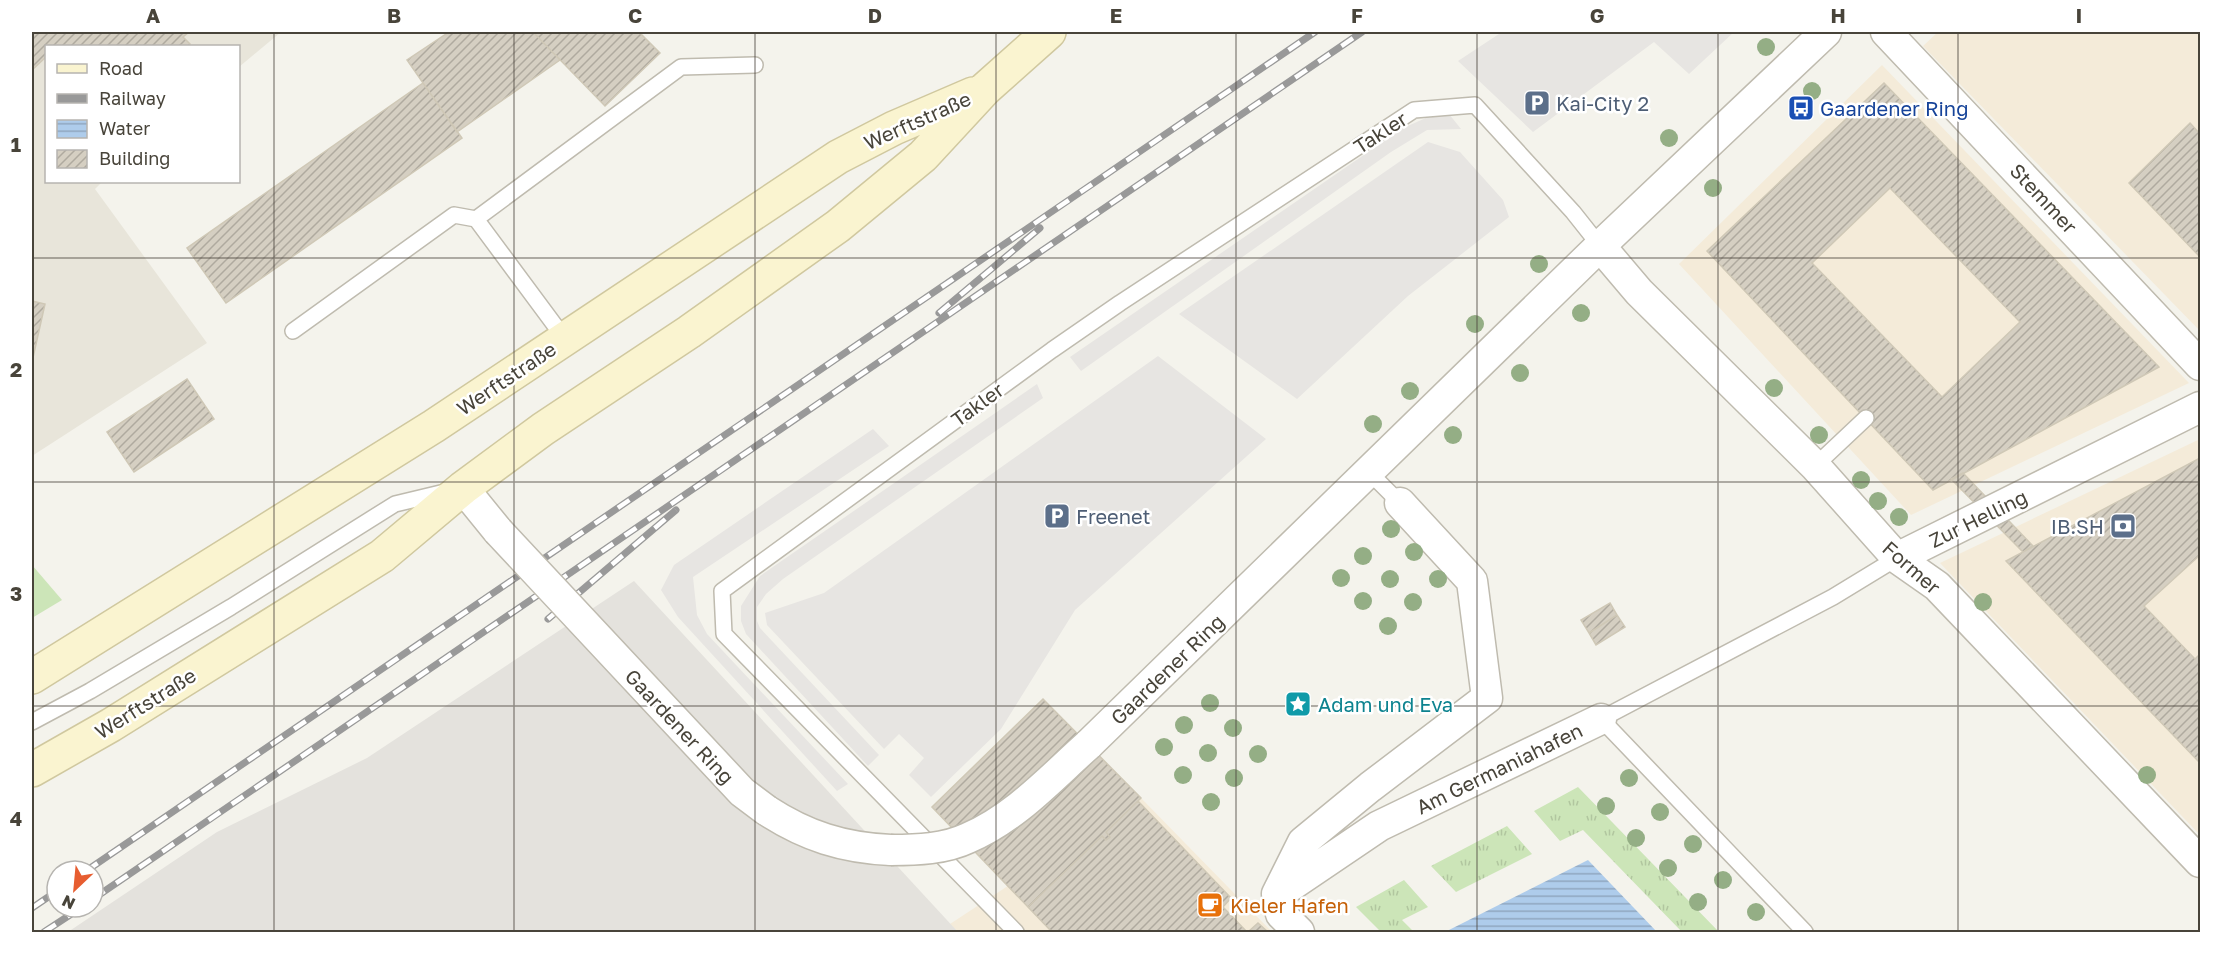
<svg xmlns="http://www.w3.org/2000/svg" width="2232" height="964" font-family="'Golos Text',sans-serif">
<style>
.residential{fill:#e8e5da}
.commercial{fill:#f4ebd9}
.industrial{fill:#e4e2dd}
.grass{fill:url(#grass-tufts)}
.park{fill:#cce5b8}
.parking{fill:#e7e5e2}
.water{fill:url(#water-rules)}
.building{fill:url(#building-hatch);stroke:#cfc8b6;stroke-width:1.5;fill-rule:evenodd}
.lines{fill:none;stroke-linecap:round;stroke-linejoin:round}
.lane-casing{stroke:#bfbbaf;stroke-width:18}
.street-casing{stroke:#bfbbaf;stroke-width:33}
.secondary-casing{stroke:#d0c89f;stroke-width:36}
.lane{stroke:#fff;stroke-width:15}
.street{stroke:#fff;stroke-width:30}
.secondary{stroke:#faf4d0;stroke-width:33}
.rail-casing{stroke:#999;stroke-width:7}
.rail{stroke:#fff;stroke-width:4.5;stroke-dasharray:14;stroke-linecap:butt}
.street-bridge-casing{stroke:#bfbbaf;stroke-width:33;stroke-linecap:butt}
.street-bridge{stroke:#fff;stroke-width:30}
.tree{fill:#94ae85}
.grid{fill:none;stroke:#48443a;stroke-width:1.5;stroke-opacity:0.55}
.labels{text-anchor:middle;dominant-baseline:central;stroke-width:5;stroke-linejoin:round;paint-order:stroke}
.service-label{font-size:20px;fill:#4e5e75;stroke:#fff;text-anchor:start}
.transit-label{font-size:20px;fill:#164399;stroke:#fff;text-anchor:start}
.street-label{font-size:20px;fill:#48443a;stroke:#fff}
.culture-label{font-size:20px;fill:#0d838f;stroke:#fff;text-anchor:start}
.food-label{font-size:20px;fill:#c56008;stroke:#fff;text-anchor:start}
.neatline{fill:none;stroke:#48443a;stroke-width:2}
.grid-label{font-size:20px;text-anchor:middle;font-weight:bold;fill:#48443a}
</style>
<defs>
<pattern id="grass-tufts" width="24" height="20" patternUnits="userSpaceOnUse" patternTransform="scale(1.5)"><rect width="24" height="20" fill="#cce5b8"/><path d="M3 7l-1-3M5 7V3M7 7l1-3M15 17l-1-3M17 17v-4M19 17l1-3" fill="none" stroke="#b1c69f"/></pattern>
<pattern id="water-rules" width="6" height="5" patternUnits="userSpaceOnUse" patternTransform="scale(1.5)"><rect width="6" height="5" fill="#aecceb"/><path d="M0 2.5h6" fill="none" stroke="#90a7bf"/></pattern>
<pattern id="building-hatch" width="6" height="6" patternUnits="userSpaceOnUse" patternTransform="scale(1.5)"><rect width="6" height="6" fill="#d5cfc2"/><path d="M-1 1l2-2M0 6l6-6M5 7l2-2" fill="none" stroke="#afaa9f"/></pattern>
</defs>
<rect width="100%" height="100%" fill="#f4f3ec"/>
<!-- residential -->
<path class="residential" d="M32 32H281L239 67 238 46H46V182H102L95 189 207 343 32 456Z"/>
<!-- commercial -->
<path class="commercial" d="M1938 32H2200V331L1923 46Z
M1882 65 2189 383 1911 515 1679 264Z
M2200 439V835L1940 563Z
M1141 798 1272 932H958L950 924Z"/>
<!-- industrial -->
<path class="industrial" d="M634 581 958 932H68L217 832 367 758Z"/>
<!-- grass -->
<path class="grass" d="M1578 787 1719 932H1682L1583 830 1560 841 1534 811Z
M1507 826 1532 854 1456 892 1431 866Z
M1404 880 1428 907 1402 920 1414 932H1381L1356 907Z"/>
<!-- park -->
<path class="park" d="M32 565 62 600 32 618Z"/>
<!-- parking -->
<path class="parking" d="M1502 32H1734L1689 74 1654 42 1533 132 1458 61Z
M1449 114 1461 129 1427 130 1391 152 1081 371 1070 357 1403 128 1426 118Z
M1428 142 1460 152 1503 200 1509 217 1408 296 1297 399 1179 314Z
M1158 356 1266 439 1075 610 1001 729 931 797 909 775 924 758 899 734 884 749 767 625 765 613 824 593Z
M1037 384 1043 398 783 579 766 594 757 607V621L760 628 879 755 868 766 746 634 741 621V606L760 576Z
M873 429 889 446 693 577 697 615 707 634 848 784 837 791 678 617 661 590 674 565Z"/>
<!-- water -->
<path class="water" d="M1588 860 1657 932H1445Z"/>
<!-- building -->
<path class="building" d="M32 32H189L183 37 190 44 188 46H46V57L32 70Z
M449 32H533L560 60 457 132 407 60Z
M533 32H641L640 33 660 53 605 106Z
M423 83 462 138 226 303 187 248Z
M1884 83 2159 367 1933 490 1707 251ZM1890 188 2020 322 1942 397 1812 263Z
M2190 123 2200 134V257L2129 183Z
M32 301 45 304 32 362Z
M187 379 214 419 134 472 107 432Z
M2200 458V555L2144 606 2195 659 2200 654V763L2006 561Z
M1963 473 2033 546 2023 552 1951 479Z
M1610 603 1617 615 1589 633 1581 620Z
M1617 615 1625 627 1596 645 1589 633Z
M1043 699 1141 798 1106 832 1110 837 1106 840 1102 836 1028 907 932 807Z
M1138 801 1231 898 1223 907 1247 932H1052L1028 907 1102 836 1106 840 1110 837 1106 832Z
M1258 923 1268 932H1248Z"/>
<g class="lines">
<defs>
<path id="lane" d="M476 219 681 67 755 65
M293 331 454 215 476 219 565 339
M1815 466 1866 418
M1369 472 1400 503
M32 722 90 691 231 607 395 504 445 492
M1016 932 724 634 722 591 1052 350 1120 303 1414 110 1475 105 1573 212 1600 246
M1805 932 1601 719 1833 597 1897 558"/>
<path id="street" d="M1886 32 2200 365
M1600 246 1639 292 1815 466 1897 558 1937 586 2200 862
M463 488 498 531
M1897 558 2200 407
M1088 745 1600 246 1826 32
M766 810C806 836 843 848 891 850
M1280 893 1379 826 1601 719
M1277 894 1303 842 1370 787 1487 698 1472 581 1400 503
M1277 894 1281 914 1299 932"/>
<path id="secondary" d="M32 677 434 426 838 157 894 128 973 94
M32 770 111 725 382 556 463 488 543 429 689 332 838 226 923 156 985 89 1049 32"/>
</defs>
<!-- lane casing -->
<use href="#lane" class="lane-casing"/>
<!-- street casing -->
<use href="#street" class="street-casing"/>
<!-- secondary casing -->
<use href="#secondary" class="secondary-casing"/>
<!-- lane -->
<use href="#lane" class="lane"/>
<!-- street -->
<use href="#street" class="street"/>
<!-- secondary -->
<use href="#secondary" class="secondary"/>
<defs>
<path id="rail" d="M939 313 1040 228
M548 619 676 510
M86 871 1315 32
M93 899 1362 32
M32 908 57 891
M44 932 82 907"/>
</defs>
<!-- rail casing -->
<use href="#rail" class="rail-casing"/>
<!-- rail -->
<use href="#rail" class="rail"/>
<defs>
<path id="street-bridge" d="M498 531 742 792 766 810
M891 850C917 850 945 849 968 838 1015 818 1051 778 1088 745"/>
</defs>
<!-- street-bridge casing -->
<use href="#street-bridge" class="street-bridge-casing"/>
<!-- street-bridge -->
<use href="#street-bridge" class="street-bridge"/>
</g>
<!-- trees -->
<g class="tree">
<circle cx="1766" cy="47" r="9"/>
<circle cx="1812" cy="91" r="9"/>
<circle cx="1669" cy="138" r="9"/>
<circle cx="1713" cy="188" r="9"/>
<circle cx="1539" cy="264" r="9"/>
<circle cx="1581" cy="313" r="9"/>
<circle cx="1475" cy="324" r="9"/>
<circle cx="1520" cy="373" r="9"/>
<circle cx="1774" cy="388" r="9"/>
<circle cx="1410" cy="391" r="9"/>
<circle cx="1373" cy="424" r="9"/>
<circle cx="1453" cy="435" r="9"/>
<circle cx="1819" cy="435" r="9"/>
<circle cx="1861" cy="480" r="9"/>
<circle cx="1878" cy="501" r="9"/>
<circle cx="1899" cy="517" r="9"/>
<circle cx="1391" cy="529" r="9"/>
<circle cx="1414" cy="552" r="9"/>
<circle cx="1363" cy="556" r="9"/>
<circle cx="1341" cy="578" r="9"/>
<circle cx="1390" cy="579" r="9"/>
<circle cx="1438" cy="579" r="9"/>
<circle cx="1363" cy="601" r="9"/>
<circle cx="1413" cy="602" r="9"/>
<circle cx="1983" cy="602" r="9"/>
<circle cx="1388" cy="626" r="9"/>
<circle cx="1210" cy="703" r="9"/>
<circle cx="1184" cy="725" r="9"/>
<circle cx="1233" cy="728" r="9"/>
<circle cx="1164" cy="747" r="9"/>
<circle cx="1208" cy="753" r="9"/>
<circle cx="1258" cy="754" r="9"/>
<circle cx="1183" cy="775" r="9"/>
<circle cx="2147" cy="775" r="9"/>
<circle cx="1234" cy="778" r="9"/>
<circle cx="1629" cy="778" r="9"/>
<circle cx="1211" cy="802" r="9"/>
<circle cx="1606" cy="806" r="9"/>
<circle cx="1660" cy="812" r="9"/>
<circle cx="1636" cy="838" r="9"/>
<circle cx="1693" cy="844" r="9"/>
<circle cx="1668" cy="868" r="9"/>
<circle cx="1723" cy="880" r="9"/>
<circle cx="1698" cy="902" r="9"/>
<circle cx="1756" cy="912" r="9"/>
</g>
<!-- grid -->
<path class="grid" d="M274 32V932M514 32V932M755 32V932M996 32V932M1236 32V932M1477 32V932M1718 32V932M1958 32V932M32 258H2200M32 482H2200M32 706H2200"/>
<!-- icons -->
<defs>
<symbol id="parking-square" viewBox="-11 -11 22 22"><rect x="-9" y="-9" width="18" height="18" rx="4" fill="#5c6f8a" stroke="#fff"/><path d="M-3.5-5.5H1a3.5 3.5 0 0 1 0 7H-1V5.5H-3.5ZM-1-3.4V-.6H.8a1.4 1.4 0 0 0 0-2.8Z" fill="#fff"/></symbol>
<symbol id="bus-square" viewBox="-11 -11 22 22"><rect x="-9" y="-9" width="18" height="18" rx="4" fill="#1a4fb4" stroke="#fff"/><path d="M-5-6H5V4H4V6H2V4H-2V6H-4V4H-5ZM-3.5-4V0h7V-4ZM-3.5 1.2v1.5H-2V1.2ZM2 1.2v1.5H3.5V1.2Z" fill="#fff"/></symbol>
<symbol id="bank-square" viewBox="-11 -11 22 22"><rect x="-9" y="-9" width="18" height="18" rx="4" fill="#5c6f8a" stroke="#fff"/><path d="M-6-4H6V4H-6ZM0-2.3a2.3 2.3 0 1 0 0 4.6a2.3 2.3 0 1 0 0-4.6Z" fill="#fff"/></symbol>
<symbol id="sight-square" viewBox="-11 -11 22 22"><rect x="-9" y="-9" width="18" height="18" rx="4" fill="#0f9aa8" stroke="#fff"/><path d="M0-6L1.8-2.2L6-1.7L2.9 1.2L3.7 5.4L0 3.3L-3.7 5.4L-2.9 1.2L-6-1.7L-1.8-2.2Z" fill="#fff"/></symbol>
<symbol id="cafe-square" viewBox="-11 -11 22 22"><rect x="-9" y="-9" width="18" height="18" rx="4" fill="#e8710a" stroke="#fff"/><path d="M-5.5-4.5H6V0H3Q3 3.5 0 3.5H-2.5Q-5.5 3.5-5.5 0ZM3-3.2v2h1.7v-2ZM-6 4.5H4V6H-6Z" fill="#fff"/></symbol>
</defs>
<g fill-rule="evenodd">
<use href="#parking-square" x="1522" y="88" width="30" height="30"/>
<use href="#bus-square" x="1786" y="93" width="30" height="30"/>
<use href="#parking-square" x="1042" y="501" width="30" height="30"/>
<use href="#bank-square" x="2108" y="511" width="30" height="30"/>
<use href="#sight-square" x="1283" y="689" width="30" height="30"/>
<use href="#cafe-square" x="1195" y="890" width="30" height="30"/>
</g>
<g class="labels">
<!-- service labels -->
<g class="service-label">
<text x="1556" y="103">Kai-City 2</text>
<text x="1076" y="516">Freenet</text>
<text x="2104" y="526" text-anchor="end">IB.SH</text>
</g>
<!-- transit labels -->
<g class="transit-label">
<text x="1820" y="108">Gaardener Ring</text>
</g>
<!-- street labels -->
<g class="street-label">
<text transform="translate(917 120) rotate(-24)">Werftstraße</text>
<text transform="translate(1380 132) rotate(-33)">Takler</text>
<text transform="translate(2044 198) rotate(47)">Stemmer</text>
<text transform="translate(506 378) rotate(-34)">Werftstraße</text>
<text transform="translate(977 404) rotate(-36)">Takler</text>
<text transform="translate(1978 518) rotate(-26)">Zur Helling</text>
<text transform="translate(1912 567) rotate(41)">Former</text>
<text transform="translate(1167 669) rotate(-44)">Gaardener Ring</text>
<text transform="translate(145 703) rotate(-32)">Werftstraße</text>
<text transform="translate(680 726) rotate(47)">Gaardener Ring</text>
<text transform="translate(1499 768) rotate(-26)">Am Germaniahafen</text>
</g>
<!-- culture labels -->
<g class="culture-label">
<text x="1318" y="704">Adam und Eva</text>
</g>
<!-- food labels -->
<g class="food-label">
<text x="1230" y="905">Kieler Hafen</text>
</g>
</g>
<!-- border -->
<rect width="2232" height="964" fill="none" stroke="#ffffff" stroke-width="66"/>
<!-- legend -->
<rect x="45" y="45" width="195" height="138" fill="#ffffff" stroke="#b6b4b0" stroke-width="1.5"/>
<rect x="57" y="64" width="30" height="9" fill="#faf4d0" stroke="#b6b4b0" stroke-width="1.5"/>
<text x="99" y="75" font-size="18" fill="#48443a">Road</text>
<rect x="57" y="94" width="30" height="9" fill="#999999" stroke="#b6b4b0" stroke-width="1.5"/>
<text x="99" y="105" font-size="18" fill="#48443a">Railway</text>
<rect x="57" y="120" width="30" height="18" fill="url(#water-rules)" stroke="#b6b4b0" stroke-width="1.5"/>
<text x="99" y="135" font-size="18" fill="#48443a">Water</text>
<rect x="57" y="150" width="30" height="18" fill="url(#building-hatch)" stroke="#b6b4b0" stroke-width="1.5"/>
<text x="99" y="165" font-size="18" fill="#48443a">Building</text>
<!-- north arrow -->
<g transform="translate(75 889) rotate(206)"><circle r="28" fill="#ffffff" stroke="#b6b4b0" stroke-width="1.5"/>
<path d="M0-4.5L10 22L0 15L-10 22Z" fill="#e75d30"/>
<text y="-9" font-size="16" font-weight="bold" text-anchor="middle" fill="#48443a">N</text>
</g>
<rect x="33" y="33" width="2166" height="898" class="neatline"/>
<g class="grid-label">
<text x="153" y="23">A</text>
<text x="394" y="23">B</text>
<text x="635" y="23">C</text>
<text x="875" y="23">D</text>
<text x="1116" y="23">E</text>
<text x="1357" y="23">F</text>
<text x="1597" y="23">G</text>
<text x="1838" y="23">H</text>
<text x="2079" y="23">I</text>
<text x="16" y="152">1</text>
<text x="16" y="377">2</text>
<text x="16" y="601">3</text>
<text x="16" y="826">4</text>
</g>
</svg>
